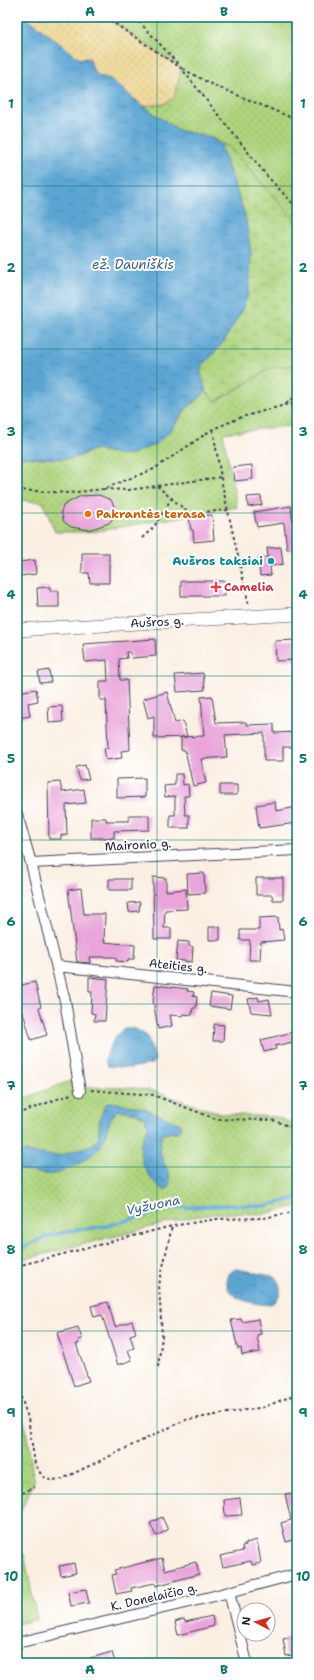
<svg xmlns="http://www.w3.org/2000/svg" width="314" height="1680" font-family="'Shantell Sans',sans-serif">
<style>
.grass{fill:url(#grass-dots);stroke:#687b5c}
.wetland{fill:url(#wetland-marsh);stroke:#687b5c}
.sand{fill:url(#sand-dots);stroke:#887e6c}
.park{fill:url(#park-crowns);stroke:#687b5c}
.pitch{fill:#aed47e;stroke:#687b5c}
.water{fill:url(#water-ripples);stroke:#3f6487}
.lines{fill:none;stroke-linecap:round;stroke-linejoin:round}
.stream{stroke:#5ca5d3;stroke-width:3.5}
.building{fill:#e9a5da}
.minor-casing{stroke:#424154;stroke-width:12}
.tertiary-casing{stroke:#424154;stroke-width:14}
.path{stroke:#424154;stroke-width:2;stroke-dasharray:3 3;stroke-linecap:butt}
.minor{stroke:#fff;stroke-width:10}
.tertiary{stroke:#fff;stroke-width:13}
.grid{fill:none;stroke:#0f766e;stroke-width:1;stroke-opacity:0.55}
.food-dot{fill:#e8710a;stroke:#fff;stroke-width:1.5}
.culture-dot{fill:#0f9aa8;stroke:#fff;stroke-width:1.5}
.health-dot{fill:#e0444e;stroke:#fff;stroke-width:1.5}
.labels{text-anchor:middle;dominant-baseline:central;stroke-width:4;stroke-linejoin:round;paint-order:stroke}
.food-label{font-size:12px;font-weight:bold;fill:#c56008;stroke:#fff;text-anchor:start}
.culture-label{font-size:12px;font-weight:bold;fill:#0d838f;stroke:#fff;text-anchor:end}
.health-label{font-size:12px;font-weight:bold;fill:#be3a42;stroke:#fff;text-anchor:start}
.street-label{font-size:12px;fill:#22223b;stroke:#fff}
.water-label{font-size:13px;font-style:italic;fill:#3c5d7f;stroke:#fff}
.neatline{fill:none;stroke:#0f766e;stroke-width:1.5}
.grid-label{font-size:13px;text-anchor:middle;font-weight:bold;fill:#0f766e}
</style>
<defs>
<pattern id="grass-dots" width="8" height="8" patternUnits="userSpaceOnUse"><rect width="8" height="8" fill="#aed47e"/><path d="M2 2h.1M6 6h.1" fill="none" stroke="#95b66e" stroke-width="1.8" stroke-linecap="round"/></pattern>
<pattern id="wetland-marsh" width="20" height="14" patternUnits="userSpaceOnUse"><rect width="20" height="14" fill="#aed47e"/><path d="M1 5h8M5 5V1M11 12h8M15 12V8" fill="none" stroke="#95b66e"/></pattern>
<pattern id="sand-dots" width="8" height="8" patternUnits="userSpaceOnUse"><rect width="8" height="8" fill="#eeda9e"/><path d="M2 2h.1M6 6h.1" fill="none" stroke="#ccbb89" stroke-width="1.8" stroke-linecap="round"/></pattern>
<pattern id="park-crowns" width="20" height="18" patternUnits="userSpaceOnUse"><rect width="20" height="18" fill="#aed47e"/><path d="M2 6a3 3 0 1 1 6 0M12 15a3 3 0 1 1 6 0" fill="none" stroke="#95b66e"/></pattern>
<pattern id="water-ripples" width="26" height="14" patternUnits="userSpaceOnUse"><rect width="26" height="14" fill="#5ca5d3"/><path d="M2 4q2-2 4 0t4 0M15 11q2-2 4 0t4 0" fill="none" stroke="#4c86ac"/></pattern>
</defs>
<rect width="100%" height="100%" fill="#fff"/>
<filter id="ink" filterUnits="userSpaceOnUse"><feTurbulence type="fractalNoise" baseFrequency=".025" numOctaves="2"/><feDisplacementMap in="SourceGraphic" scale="8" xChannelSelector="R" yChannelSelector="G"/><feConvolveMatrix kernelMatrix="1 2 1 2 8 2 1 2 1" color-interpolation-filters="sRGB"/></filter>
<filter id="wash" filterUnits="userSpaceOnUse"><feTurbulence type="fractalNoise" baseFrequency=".012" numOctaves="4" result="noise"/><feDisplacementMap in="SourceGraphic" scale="16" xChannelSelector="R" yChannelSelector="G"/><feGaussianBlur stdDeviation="0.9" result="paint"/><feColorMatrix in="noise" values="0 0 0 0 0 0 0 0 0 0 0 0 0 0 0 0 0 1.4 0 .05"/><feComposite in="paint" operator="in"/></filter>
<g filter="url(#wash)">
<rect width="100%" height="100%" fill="#faefe2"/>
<!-- grass -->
<path class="grass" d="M105 17H297V179L295 187 297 189V222L229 147 208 136 180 131 143 106 164 104 181 68Z
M297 365V425L223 433 237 507 92 532H55L43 502 17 500V457L61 459 78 457 95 449 121 455 171 430 187 408 206 392 215 402 273 367Z
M70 1081 83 1087 135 1088 154 1091 221 1114 276 1117 297 1125V1206L264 1214 221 1213 187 1218 17 1261V1169L38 1173 81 1162 107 1130 109 1120 118 1110 136 1113 145 1118 148 1127 140 1145 170 1176C163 1161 155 1151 162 1134L179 1132 180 1124 111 1102 99 1125V1137L92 1145 58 1156 17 1151V1101Z"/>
<!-- wetland -->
<path class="wetland" d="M220 144 229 147 297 222V365L273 367 215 402C203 389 192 368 211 357L245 215Z"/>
<!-- sand -->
<path class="sand" d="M25 17H105L181 68 174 98 164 104 143 106 110 79 99 76 94 72 91 68V61L86 58 81 59 77 57Z"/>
<!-- park -->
<path class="park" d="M17 1401 26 1429 34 1482 17 1519Z"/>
<!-- pitch -->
<path class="pitch" d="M24 1554 37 1619 17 1624V1556Z"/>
<!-- water -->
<path class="water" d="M17 17H25L80 59 89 58 94 72 99 76 110 79 143 106 180 131 208 136 220 144 245 215 251 253 250 279 248 295 242 310 224 341 211 357 204 362 200 369 206 392 187 408 171 430 156 444 133 454 121 455 95 449 71 459 17 457Z
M127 1028H134L147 1036 155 1059 152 1064 130 1068 108 1066 105 1061C108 1049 115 1032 127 1028Z
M111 1102 142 1108 180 1124 182 1130 163 1134C152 1157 174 1167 169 1188L164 1190C151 1183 137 1160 141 1145 142 1138 145 1133 148 1127L145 1118 136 1113 118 1110C106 1120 109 1133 101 1145 95 1156 66 1172 54 1174 42 1175 29 1171 17 1169V1151L58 1156 92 1145 99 1137 100 1118 106 1104Z
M237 1269 276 1277C283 1286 282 1302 269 1304 257 1306 225 1298 227 1282 228 1274 230 1271 237 1269Z"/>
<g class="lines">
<!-- stream -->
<path class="stream" d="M17 1251 45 1237 70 1231 107 1226 171 1208 230 1205 266 1206 297 1198"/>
</g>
<g id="blocks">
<!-- building -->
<path class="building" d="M252 465 253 479 235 481 233 467Z
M99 495 111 500 114 506V517L109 523 89 530 71 527 64 522 61 512 63 506 69 502 81 496Z
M261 496 262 505 248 507 247 497Z
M291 506 294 533H297V548L287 549 284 523 257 527 254 512Z
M212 515 214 540 194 542 193 530H191L189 517Z
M281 547 283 564 270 566 271 575 260 576 258 558 268 557 267 548Z
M82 553H109V583H90L89 573H82Z
M35 560 36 574 20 576 19 562Z
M181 581H225V596H181Z
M50 587V591H59V607H38L37 588Z
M155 639 156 656 132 658 130 652H126L127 658 119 659 120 680H127L130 750 121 751 122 758 106 760 104 748H108L106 700H100V681H108L107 660 85 662 83 644Z
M297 640V660L276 661 275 641Z
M49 670 51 682 40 683 38 672Z
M203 673 205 690 177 692 175 675Z
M36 689 38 701 28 703 30 716 19 718 17 692Z
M167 692 175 723 183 721 187 737 154 738V716L148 718 143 699Z
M212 696 216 723 246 722 247 725 274 724V733L297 732V747H283V761H264V733L225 735 227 757 201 759 206 783 193 786 185 750H181V737L204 736 201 697Z
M62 706 63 722 49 723 48 707Z
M85 765 89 779 80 780 76 767Z
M175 774H182L183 785 188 784 189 796H184L185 815H189V828H170V815H175V796L165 797 164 786 175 785Z
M145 778V797L117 798V779Z
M60 782 62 792 84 789 86 803 66 805 67 835H61V839H49L48 783Z
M220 785H237V795H220Z
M275 802 276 811 297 807V823L259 828 256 805Z
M129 815H149V830L114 831V838H91V818H106V821H129Z
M204 873 205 893 188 894 187 874Z
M153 877 166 878V891L186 889 187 909 165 910 164 928H171V939H154Z
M256 878H283V900H273L272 895H256Z
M109 879H131V890H109Z
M81 888 84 914H105L104 942 135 945 134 959H128V962L116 961V957H89L90 963 77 962 68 890Z
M140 902 139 911 129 912 128 903Z
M278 917 279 930 282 929 284 940 261 942 260 960H249L250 940H240V930H259V918Z
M209 927H220V940H209Z
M178 941 189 942V946L193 947 192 962 176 960Z
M89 977 108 979 105 1021H94L95 1014 91 1013 92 992H89Z
M35 982 41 1007 39 1008 47 1035 31 1040 23 1012 17 1013V986Z
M155 985 188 989 187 991 194 992 193 996 197 997 196 1008H193L192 1015 183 1014 182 1016 170 1015 172 1026 158 1029 153 1000Z
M211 993 232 996 230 1009 209 1006Z
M258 997 259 1001 269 999 272 1014 251 1012 248 999Z
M214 1024 224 1025 223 1041H213Z
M297 1031V1041L275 1046 276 1049 264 1052 261 1040Z
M108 1302 115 1327 132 1321 136 1333 130 1335 134 1348 128 1350 132 1360 118 1365 102 1315 94 1317 91 1306Z
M241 1319 242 1322 258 1319 261 1334 257 1335 260 1352 242 1355 241 1348 238 1349 231 1320Z
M78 1327 82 1339 78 1340 79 1344H76L89 1381 74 1386 57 1333Z
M297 1492V1539L286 1542 281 1523 291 1520 285 1494Z
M240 1498 242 1515 225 1516 224 1500Z
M162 1517 168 1530 156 1536 150 1523Z
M257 1540 261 1563 252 1565 251 1561 223 1567 220 1556 243 1551 242 1546 246 1545V1543Z
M162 1558 165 1570 196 1562 199 1574 156 1586 155 1583 131 1588 132 1591 116 1594 112 1575 116 1574 114 1570Z
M74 1563 76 1573 61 1576 59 1566Z
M86 1589 89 1603 71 1606 68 1592Z
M212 1616 214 1626 178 1635 175 1622 184 1619 185 1622Z
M297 1636V1654L286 1656 283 1639Z
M112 1652 115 1663H83V1660Z"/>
</g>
</g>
<g filter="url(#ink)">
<use href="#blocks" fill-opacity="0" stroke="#424154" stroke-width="1"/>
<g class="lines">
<defs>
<path id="minor" d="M17 814 31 863 65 1001 80 1091
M31 863 297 850
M57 966 297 992
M229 1592 247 1663
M17 1643 210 1597 297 1574"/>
<path id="tertiary" d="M17 630 297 614"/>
</defs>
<!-- minor casing -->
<use href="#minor" class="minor-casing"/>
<!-- tertiary casing -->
<use href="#tertiary" class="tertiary-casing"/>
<!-- path -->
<path class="path" d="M105 17 181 68 267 176 297 208
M135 17 179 65
M183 69 213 85 297 120
M286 404 297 395
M213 430 222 484 249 606
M157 486 189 513 228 510
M104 489 129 490 221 477
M17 490 69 493 103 489 154 469 213 429 242 417 285 405 297 404
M142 538 154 527 171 499
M91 1090 153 1095 216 1119 272 1120 297 1129
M17 1114 71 1094
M17 1266 172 1226 217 1219 264 1218 297 1211
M158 1367 162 1337 159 1285 172 1226
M17 1385 28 1418 35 1464 42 1476 50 1480 62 1479 185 1420 264 1407 297 1394
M17 1496 34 1487"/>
<!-- minor -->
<use href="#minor" class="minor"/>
<!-- tertiary -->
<use href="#tertiary" class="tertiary"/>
</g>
</g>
<!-- grid -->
<path class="grid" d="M157 17V1663M17 186H297M17 349H297M17 513H297M17 676H297M17 840H297M17 1004H297M17 1167H297M17 1331H297M17 1494H297"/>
<!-- markers -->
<circle class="food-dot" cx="88" cy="514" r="4"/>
<circle class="culture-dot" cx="271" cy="561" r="4"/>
<path class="health-dot" d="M214 581h4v4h4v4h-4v4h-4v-4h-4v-4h4z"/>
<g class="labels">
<!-- food labels -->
<g class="food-label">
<text x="96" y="514">Pakrantės terasa</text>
</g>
<!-- culture labels -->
<g class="culture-label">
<text x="263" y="561">Aušros taksiai</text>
</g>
<!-- health labels -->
<g class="health-label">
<text x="224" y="587">Camelia</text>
</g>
<!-- street labels -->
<g class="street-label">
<text transform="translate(157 622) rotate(-3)">Aušros g.</text>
<text transform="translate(138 845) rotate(-3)">Maironio g.</text>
<text transform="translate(178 966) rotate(6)">Ateities g.</text>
<text transform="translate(154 1597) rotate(-13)">K. Donelaičio g.</text>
</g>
<!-- water labels -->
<g class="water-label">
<text x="133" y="264">ež. Dauniškis</text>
<text transform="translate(153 1205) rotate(-12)">Vyžuona</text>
</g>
</g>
<!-- margin -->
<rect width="314" height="1680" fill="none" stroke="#fff" stroke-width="44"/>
<!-- north arrow -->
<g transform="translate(256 1622) rotate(276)"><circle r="19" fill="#ffffff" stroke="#a7a7b1"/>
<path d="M0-3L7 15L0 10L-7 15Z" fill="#c8321e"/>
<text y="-6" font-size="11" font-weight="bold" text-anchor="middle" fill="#22223b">N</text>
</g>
<rect x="22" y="22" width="270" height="1636" class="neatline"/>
<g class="grid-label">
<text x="90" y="16">A</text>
<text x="224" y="16">B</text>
<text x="11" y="108">1</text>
<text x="303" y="108">1</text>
<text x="11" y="272">2</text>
<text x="303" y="272">2</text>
<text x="11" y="436">3</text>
<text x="303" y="436">3</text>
<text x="11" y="599">4</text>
<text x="303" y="599">4</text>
<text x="11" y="763">5</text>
<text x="303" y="763">5</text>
<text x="11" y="926">6</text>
<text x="303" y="926">6</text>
<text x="11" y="1090">7</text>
<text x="303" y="1090">7</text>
<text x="11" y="1254">8</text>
<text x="303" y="1254">8</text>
<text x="11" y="1417">9</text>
<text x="303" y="1417">9</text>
<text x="11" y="1581">10</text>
<text x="303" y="1581">10</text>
<text x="90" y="1674">A</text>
<text x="224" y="1674">B</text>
</g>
</svg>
